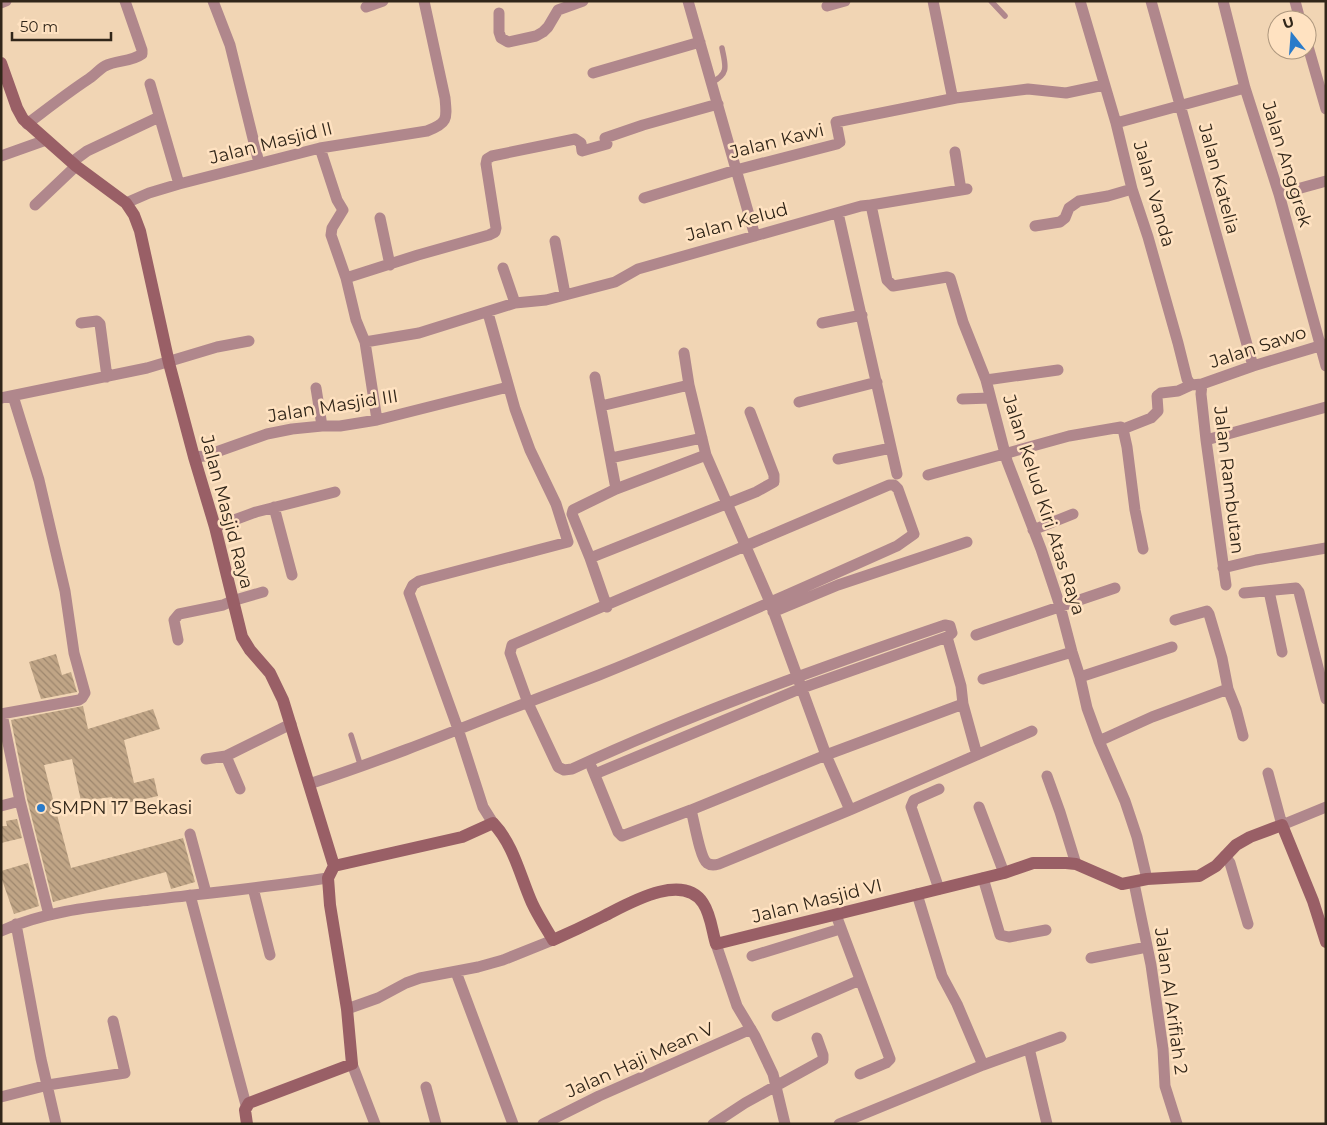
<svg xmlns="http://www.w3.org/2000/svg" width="1327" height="1125" font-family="Montserrat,sans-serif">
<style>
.building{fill:url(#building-back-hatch)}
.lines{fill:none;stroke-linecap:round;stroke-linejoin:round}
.lane{stroke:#b0878c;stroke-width:5.5}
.street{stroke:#b0878c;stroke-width:11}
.secondary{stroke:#995f66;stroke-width:12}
.poi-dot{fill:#2a7bca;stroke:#ffe2c1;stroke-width:2}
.labels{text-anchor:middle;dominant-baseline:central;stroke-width:5;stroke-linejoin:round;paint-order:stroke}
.street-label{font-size:18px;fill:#312619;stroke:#ffe2c1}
.poi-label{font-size:18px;fill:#312619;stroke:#ffe2c1;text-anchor:start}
</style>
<defs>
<pattern id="building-back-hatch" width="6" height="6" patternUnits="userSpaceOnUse" patternTransform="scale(1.25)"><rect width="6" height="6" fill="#c0a586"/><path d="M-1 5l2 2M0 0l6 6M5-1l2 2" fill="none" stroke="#9d866d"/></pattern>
</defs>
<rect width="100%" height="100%" fill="#f1d5b4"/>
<!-- building -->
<path class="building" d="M56 654 62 675 71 672 77 692 41 699 29 662Z
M83 706 88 729 153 709 160 729 124 740 134 783 154 778 158 796 114 806 112 797 81 801 72 759 44 765 71 868 183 838 195 882 171 889 166 872 53 902 27 799 11 720Z
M17 819 22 838 1 843V826H7L6 821Z
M28 863 39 906 14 914 1 877V871Z"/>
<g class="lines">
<!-- lane -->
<path class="lane" d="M991 1 1005 16
M712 82C730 74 725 64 722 48
M351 735 361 767"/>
<!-- street -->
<path class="street" d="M213 1 230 45 259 163
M688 1 755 236
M933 1 951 90 952 95 956 98
M1080 1 1116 123 1132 189 1148 237 1178 343 1187 379 1191 385 1202 384 1253 366 1326 344
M1151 1 1253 366
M1223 1 1245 88 1279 194 1326 366
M1295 1 1300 20
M1 3 6 1
M827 6 845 1
M366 7 383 1
M499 13V32L501 38 508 42 536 36 543 32 548 27 558 10 583 1
M1307 43 1326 109
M593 73 700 42
M150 84 179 184
M1116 123 1245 88
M27 124C47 109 66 94 87 80 94 76 98 70 105 66 117 60 131 62 142 54V50L125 1
M320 148 337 200 343 210 332 228 331 235 346 278 356 320 365 342 377 420
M955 152 961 190
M1 156 46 140
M72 162 87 151 159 117
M1279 194 1326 181
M644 198 736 170 837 144 840 142 836 122 956 98 1028 89 1066 93 1104 85
M126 203 149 193 179 184 320 148 427 131C448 123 447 119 445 98L424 1
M35 205 76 166
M871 205 887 280 893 286 947 277 950 278 951 281 963 322 986 380 1007 461 1041 549 1060 606 1072 652 1080 677 1087 708 1099 741 1125 801 1137 837 1147 879
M838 213 897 474
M380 218 390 265
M1035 226 1060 222 1065 218 1069 208 1079 201 1108 196 1132 189
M555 241 565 294
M503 268 515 303
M346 278 418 255 489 235 495 232 496 228 486 164 487 159 492 156 575 139 581 143 582 151 607 144 605 138 643 125 718 104
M488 313 515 409 530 450 556 504 568 542 419 581 413 585 409 593 458 729 483 807 493 823
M81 323 97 321 100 324 107 377
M822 323 862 315
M365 342 419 333 515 303 546 300 615 282 638 269 861 206 871 205 967 189
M684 353 689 385 706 455 770 602 826 755 850 810
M595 377 616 489
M986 380 1058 370
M1202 384 1201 394 1206 440 1226 585
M316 388 322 426
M1 398 147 368 217 347 249 341
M962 399 990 398
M799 402 877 382
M601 406 689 385
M1123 429 1151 418 1158 411 1157 396 1161 393 1178 391 1191 385
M1206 440 1326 407
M194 457 205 456 267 434 292 429 322 426H340L377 420 508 387
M611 458 702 438
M838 459 891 448
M928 475 1069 436 1121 427 1123 429 1127 447 1135 510 1143 549
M274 507 292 575
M215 527 256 512 335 492
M1033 530 1073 514
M590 558 756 492 774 482V475L750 412
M1223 568 1256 560 1326 548
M1269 591 1282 652
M1244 593 1296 588 1299 592 1326 699
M607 607 590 558 572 514 573 510 616 489 706 455
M773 612 838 585 967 542
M1175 620 1207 611 1209 614 1222 658 1228 689 1236 709 1243 736
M976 635 1115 588
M947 637 961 686 963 704 977 755
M178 640 174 620 179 614 223 605 232 601 263 592
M1080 677 1172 647
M983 679 1072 652
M1 714 79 700 82 698 85 693 74 653 65 591 39 480 13 396
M2 714 20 801 49 915
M1099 741 1152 717 1228 689
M226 756 240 789
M206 759 226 756 291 724
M592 768 618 832 622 836 691 810 826 755 963 704
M1268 773 1282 825 1326 807
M1047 776 1060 812 1076 864
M309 784C374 763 437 738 500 713 533 700 566 688 599 675 699 635 798 590 897 546L914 534 898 489 894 485H889L512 645 510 653 528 703 558 767 564 770 572 769C693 713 819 668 945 625L950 626 952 633 947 637 802 688 595 774
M1 806 20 801
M979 807 1004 873
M691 810C694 820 700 858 707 863 711 866 715 865 719 864L850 810 1032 731
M190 834 206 893
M1225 856 1230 863 1248 924
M983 878 1000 935 1009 937 1046 930
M1134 883 1151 965 1163 1049 1165 1086 1177 1124
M253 888 270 955
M939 889 911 807 914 800 939 789
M190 895 246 1105
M836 915 890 1059 886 1063 860 1074
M16 924 41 1059 56 1124
M1 931C47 910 100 906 150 900 209 893 268 887 328 878
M716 944 737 1006 755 1036 773 1074 785 1124
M752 956 840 929
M1091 958 1147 947
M456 972 513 1124
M347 1009 378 998 406 983 420 978 478 967 503 960 553 940
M777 1016 860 980
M1029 1048 1047 1124
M352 1064 375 1124
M983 1065 1061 1037
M426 1087 436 1124
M1 1097 48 1085 125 1073 113 1021
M543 1124 599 1096 751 1029
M713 1124 745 1103 823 1060V1055L817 1038
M839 1124 983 1065 957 1004 942 976 917 894"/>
<!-- secondary -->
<path class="secondary" d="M1 63 17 108 23 119 76 166 126 203 134 215 140 231 169 363 194 457 215 527 242 637 250 650 270 673 283 700 334 866 328 878 330 905 347 1009 352 1064 249 1103 245 1110 247 1124
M334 866 462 837 493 823C514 845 520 876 532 903 538 916 546 928 553 940 569 933 586 925 602 917 626 905 682 871 703 903 711 915 712 931 716 944L1004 873 1033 863H1066L1076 864 1122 884 1147 879 1199 876 1216 866 1236 845 1250 837 1282 825 1313 901 1326 942"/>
</g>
<!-- markers -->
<circle class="poi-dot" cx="41" cy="808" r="5"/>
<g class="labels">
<!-- street labels -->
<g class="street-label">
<text transform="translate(777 141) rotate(-14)">Jalan Kawi</text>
<text transform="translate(271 143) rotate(-14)">Jalan Masjid II</text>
<text transform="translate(1287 164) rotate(73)">Jalan Anggrek</text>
<text transform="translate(1219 179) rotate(75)">Jalan Katelia</text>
<text transform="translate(1154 194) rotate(74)">Jalan Vanda</text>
<text transform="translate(737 222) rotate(-15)">Jalan Kelud</text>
<text transform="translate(1258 347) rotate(-18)">Jalan Sawo</text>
<text transform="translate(333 406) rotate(-9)">Jalan Masjid III</text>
<text transform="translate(1229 480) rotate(83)">Jalan Rambutan</text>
<text transform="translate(1044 505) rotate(72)">Jalan Kelud Kiri Atas Raya</text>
<text transform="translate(227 512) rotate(75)">Jalan Masjid Raya</text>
<text transform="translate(817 901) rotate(-14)">Jalan Masjid VI</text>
<text transform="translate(1171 1001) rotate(82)">Jalan Al Arifiah 2</text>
<text transform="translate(640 1060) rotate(-24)">Jalan Haji Mean V</text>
</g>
<!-- poi labels -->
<g class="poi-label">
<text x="51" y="808">SMPN 17 Bekasi</text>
</g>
</g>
<!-- border -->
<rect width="1327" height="1125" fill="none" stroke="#312619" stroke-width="5"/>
<!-- north arrow -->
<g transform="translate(1292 35) rotate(343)"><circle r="24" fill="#ffe2c1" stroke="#ad977e"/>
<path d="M0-4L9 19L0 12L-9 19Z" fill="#2a7bca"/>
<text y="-8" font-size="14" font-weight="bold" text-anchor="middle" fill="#312619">U</text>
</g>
<!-- scale -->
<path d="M12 32v8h99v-8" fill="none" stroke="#312619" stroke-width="2.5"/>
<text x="20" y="32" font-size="15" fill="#312619" stroke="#ffe2c1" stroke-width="4" paint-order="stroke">50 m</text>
</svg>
